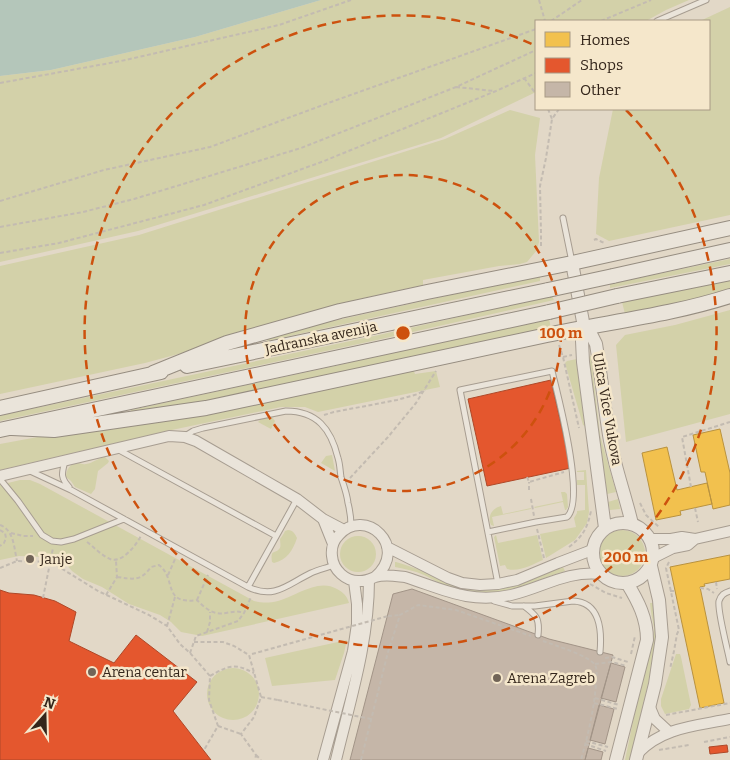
<svg xmlns="http://www.w3.org/2000/svg" width="730" height="760" font-family="Bitter,serif">
<style>
.green{fill:#d3d1a9}
.water{fill:#b4c6ba}
.homes{fill:#f2c14e;stroke:#b9923f}
.shops{fill:#e4572e;stroke:#af4828}
.building{fill:#c5b6a8;stroke:#a29487}
.lines{fill:none;stroke-linecap:round;stroke-linejoin:round}
.service-casing{stroke:#a79d91;stroke-width:7}
.minor-casing{stroke:#a79d91;stroke-width:12}
.tertiary-casing{stroke:#a79d91;stroke-width:14}
.secondary-casing{stroke:#968d81;stroke-width:16}
.path{stroke:#c3bbb1;stroke-width:2;stroke-dasharray:4 2.5;stroke-linecap:butt}
.service{stroke:#eae4da;stroke-width:5}
.minor{stroke:#eae4da;stroke-width:10}
.tertiary{stroke:#eae4da;stroke-width:12}
.secondary{stroke:#eae4da;stroke-width:14}
.secondary-bridge-casing{stroke:#968d81;stroke-width:16;stroke-linecap:butt}
.path-bridge{stroke:#c3bbb1;stroke-width:2;stroke-dasharray:4 2.5;stroke-linecap:butt}
.secondary-bridge{stroke:#eae4da;stroke-width:14}
.ring{fill:none;stroke:#cd510e;stroke-width:2.5;stroke-dasharray:9 6}
.poi-dot{fill:#716457;stroke:#f5e7cb;stroke-width:2}
.labels{text-anchor:middle;dominant-baseline:central;stroke-width:5;stroke-linejoin:round;paint-order:stroke}
.street-label{font-size:14px;fill:#34261b;stroke:#f5e7cb}
.poi-label{font-size:14px;fill:#34261b;stroke:#f5e7cb;text-anchor:start}
.centre{fill:#cd510e;stroke:#f5e7cb;stroke-width:2.5}
.ring-label{font-size:15px;text-anchor:middle;font-weight:bold;fill:#cd510e;stroke:#f5e7cb;stroke-width:5;stroke-linejoin:round;paint-order:stroke}
</style>
<rect width="100%" height="100%" fill="#e2d8c7"/>
<!-- green -->
<path class="green" d="M321 0H689L666 10 646 21H536V92L441 138 138 231 0 262V76L51 70 195 37Z
M730 7V215L609 241 596 234 599 178 613 109H709V21H700Z
M510 110 540 118 535 155 539 242 537 250 527 262 520 264 499 266 423 280V285L359 299 284 319 182 353 145 363 0 394V266L139 235 445 139Z
M730 259V264L610 288V284Z
M540 275V281L267 341 266 336Z
M730 280V289L721 293 625 314 622 302Z
M552 296 554 300 377 340 0 421V416L8 414 374 336Z
M730 310V414L626 442 616 345 625 335 675 325Z
M549 318 551 329 190 405 131 413V410L335 366Z
M591 356 600 435 616 492 607 494 601 465 588 357Z
M577 359 585 426 583 425 565 363 567 361Z
M413 369 415 374 436 371 440 387 318 412 305 407H281L167 431 0 470V444L54 434 152 423 210 413Z
M272 417 275 421 271 429 258 422 260 420Z
M332 455 335 471 321 463 326 456Z
M105 457 109 461 108 463 98 471 95 489 91 494 75 487 71 481 66 477C66 470 70 463 78 463 82 463 82 465 86 464 93 463 98 458 105 457Z
M586 470 589 512 587 523 575 540 546 558 540 534 576 527 574 518 577 513V511L585 510V485H577V480H584V472H577V471Z
M20 480H30L40 484 254 601C263 603 269 603 278 601 296 596 318 578 337 589 343 592 347 596 349 603L202 636 181 632 171 622 160 615 129 604 102 587 83 579 72 571 64 562 57 559 43 557 19 556 0 560V485Z
M561 492H565L567 494 568 507 566 510H565L563 502 535 508 534 507 563 501Z
M618 499 620 509 610 510 608 502Z
M501 506 503 514 531 508V509L492 517 494 526 491 525C487 517 492 508 501 506Z
M288 530C293 530 295 534 297 538 293 550 287 560 274 563L272 562C270 548 275 555 280 548 281 545 280 541 280 539 282 536 284 534 285 531Z
M599 553a23 23 0 1 1 46 0a23 23 0 1 1-46 0Z
M496 535 498 543 537 535 543 560C531 565 520 572 507 569L505 565 500 566 494 537Z
M340 554a18 18 0 1 1 36 0a18 18 0 1 1-36 0Z
M395 562H396C406 565 416 568 425 572 433 576 441 581 449 584 491 599 525 582 563 567L565 571C523 584 494 603 449 587 440 584 433 579 424 575 415 571 405 569 395 567Z
M650 603H653L654 604 657 627 654 658 630 760H625L636 707 653 642 654 628 651 612Z
M347 640 344 653 335 680 272 686 265 658Z
M676 654H680L681 657 691 705 689 709 665 714 661 706V699Z
M207 694a26 26 0 1 1 52 0a26 26 0 1 1-52 0Z"/>
<!-- water -->
<path class="water" d="M0 0H321L195 37 51 70 0 76Z"/>
<!-- homes -->
<path class="homes" d="M720 429 730 473V505L713 509 705 472H701L693 435Z
M667 447 677 490 707 483 712 504 680 511 681 515 656 520 642 453Z
M730 555V579L704 584 705 586 700 587 724 703 700 708 670 567Z"/>
<!-- shops -->
<path class="shops" d="M551 380 571 468 487 486 468 399Z
M0 590 9 593 34 595 55 601 76 612 69 641 114 663 136 635 197 682 173 711 211 760H0Z
M727 745 728 752 710 754 709 747Z"/>
<!-- building -->
<path class="building" d="M412 589 549 639 613 655 585 760H350L393 594Z
M611 663 625 667 616 702 601 698Z
M599 705 614 709 605 744 590 740Z
M588 748 603 752 601 760H585Z"/>
<g class="lines">
<defs>
<path id="service" d="M657 21 706 0
M563 218 572 262
M185 436 193 431 203 428 286 411C317 411 331 429 338 458 340 464 340 471 341 477 344 486 347 494 348 503 350 511 351 519 351 526
M119 450 276 536
M65 461C62 473 60 477 69 487
M28 470 71 490 248 587C275 600 288 584 311 573 318 570 326 568 334 565
M0 479 18 501 42 535 52 541 61 542 74 539 124 519
M488 532 536 522 567 517C586 500 558 396 552 371L460 390 498 584
M248 587 297 499
M730 591C724 593 721 595 719 601 717 610 728 651 730 662
M494 601 512 606H535L573 601C600 602 602 630 600 652
M524 606C536 615 540 618 538 635"/>
<path id="minor" d="M0 476 169 436 185 437 196 441 297 499 323 519
M650 539H671L682 537 695 539 730 531
M333 544 323 519 344 530
M387 547 448 578 462 583 480 585 498 584 517 580 558 563 592 550
M653 558 673 548 688 545 695 539
M375 577C410 547 365 506 339 535 334 540 331 548 332 556 333 570 346 582 360 581 366 581 370 579 375 577 385 574 395 576 405 577 443 589 469 604 511 595 542 588 567 570 601 574
M649 705 655 719 669 732
M638 753C663 727 696 726 730 719
M323 760 353 651 357 624V604L354 581
M336 760C350 701 369 642 369 580"/>
<path id="tertiary" d="M572 263 584 327 582 341 583 362 605 528
M584 327 590 332 596 344C601 374 604 404 609 435 614 465 625 494 632 524
M593 553a30 30 0 1 1 60 0a30 30 0 1 1-60 0Z
M616 760 647 640C647 618 638 601 627 583
M636 760 655 684 662 637 659 600 651 566"/>
<path id="secondary" d="M613 276 730 250
M617 296 730 273
M187 366 548 290
M153 373 227 343 340 311 427 292 572 263 730 228
M0 408 161 372
M12 428 54 430 206 408 547 335C608 322 671 315 730 296
M0 430 549 312"/>
</defs>
<!-- service casing -->
<use href="#service" class="service-casing"/>
<!-- minor casing -->
<use href="#minor" class="minor-casing"/>
<!-- tertiary casing -->
<use href="#tertiary" class="tertiary-casing"/>
<!-- secondary casing -->
<use href="#secondary" class="secondary-casing"/>
<!-- path -->
<path class="path" d="M539 0 545 21
M551 21 582 0
M601 21 651 0
M524 78 536 94
M0 83 121 61 279 25 351 0
M456 87 494 91
M548 109 552 119
M0 201 104 170 210 147 331 102 536 29
M0 227 83 212 134 199 301 148 456 87 536 50
M594 240 596 239 602 242 605 243
M541 246V233L540 186 546 158 552 119 559 109
M0 253 59 243 204 205 324 161 496 91 536 73
M559 345 563 357 579 428
M563 357 572 355
M324 415 334 412 397 400 418 394 425 390
M527 477 529 482 564 472
M350 478 388 437 416 403 436 371
M691 487 682 437 730 422
M529 490V482
M531 499 534 516
M640 503 646 515 660 528
M695 508 698 522
M0 525C14 530 14 548 17 561
M537 529 544 558
M0 530 5 533 6 538 4 543 0 546
M11 533 23 536H33
M87 542C94 547 102 556 110 559 122 564 136 545 141 536
M569 547C583 536 587 529 591 511
M669 562 666 568 679 630 677 634 674 651 670 669
M0 568 17 561 51 562 98 591 149 615 167 626 180 644 190 653 210 676 209 700 218 726 204 750
M168 575 176 557
M117 577C133 579 140 582 151 567L159 565C177 579 162 605 197 600 202 605 209 612 217 613 227 615 233 609 244 613
M716 582 717 589
M590 584 606 593 622 598
M700 588 708 589 714 593
M670 591H675
M106 595 117 577 116 561
M43 598 53 548
M197 600 208 575
M388 616 400 615
M167 626 175 597
M207 632 210 622V612
M543 641C554 645 590 656 595 665 598 670 596 678 596 684 594 710 588 735 581 760
M194 642H223L234 646 249 655 261 697 254 717 241 734 256 755 255 760
M190 653 196 636 238 621 244 613 251 597
M631 654 635 636
M605 658 612 657 628 662
M595 664 611 662 627 666
M210 676C230 665 234 663 254 673
M261 697 278 700
M595 698 619 705
M594 703 618 709
M666 715 730 703
M361 717 371 719
M218 726 241 734
M586 741 608 747
M704 742 730 737
M585 744 606 751
M659 750 689 745
M256 755 261 760
M361 760 388 652 400 615 418 605 456 610 531 636"/>
<!-- service -->
<use href="#service" class="service"/>
<!-- minor -->
<use href="#minor" class="minor"/>
<!-- tertiary -->
<use href="#tertiary" class="tertiary"/>
<!-- secondary -->
<use href="#secondary" class="secondary"/>
<defs>
<path id="secondary-bridge" d="M548 290 613 276
M549 312 617 296"/>
</defs>
<!-- secondary-bridge casing -->
<use href="#secondary-bridge" class="secondary-bridge-casing"/>
<!-- path-bridge -->
<path class="path-bridge" d="M252 654 388 616
M278 700 361 717"/>
<!-- secondary-bridge -->
<use href="#secondary-bridge" class="secondary-bridge"/>
</g>
<!-- distance rings -->
<g class="ring">
<circle cx="403" cy="333" r="158"/>
<path d="M626 110A316 316 0 1 1 534 45"/>
</g>
<!-- markers -->
<g class="poi-dot">
<circle cx="30" cy="559" r="5"/>
<circle cx="92" cy="672" r="5"/>
<circle cx="497" cy="678" r="5"/>
</g>
<g class="labels">
<!-- street labels -->
<g class="street-label">
<text transform="translate(321 338) rotate(-12)">Jadranska avenija</text>
<text transform="translate(607 409) rotate(80)">Ulica Vice Vukova</text>
</g>
<!-- poi labels -->
<g class="poi-label">
<text x="40" y="559">Janje</text>
<text x="102" y="672">Arena centar</text>
<text x="507" y="678">Arena Zagreb</text>
</g>
</g>
<circle cx="403" cy="333" r="8" class="centre"/>
<g class="ring-label">
<text x="561" y="338">100 m</text>
<text x="626" y="562">200 m</text>
</g>
<!-- legend -->
<rect x="535" y="20" width="175" height="90" fill="#f5e7cb" stroke="#a89a85"/>
<rect x="545" y="32" width="25" height="15" fill="#f2c14e" stroke="#a89a85"/>
<text x="580" y="45" font-size="15" fill="#34261b">Homes</text>
<rect x="545" y="58" width="25" height="15" fill="#e4572e" stroke="#a89a85"/>
<text x="580" y="70" font-size="15" fill="#34261b">Shops</text>
<rect x="545" y="82" width="25" height="15" fill="#c5b6a8" stroke="#a89a85"/>
<text x="580" y="95" font-size="15" fill="#34261b">Other</text>
<!-- north arrow -->
<g transform="translate(45 715) rotate(20)" stroke="#f5e7cb" stroke-width="4" paint-order="stroke">
<path d="M0-4L9 19L0 12L-9 19Z" fill="#34261b"/>
<text y="-8" font-size="14" font-weight="bold" text-anchor="middle" fill="#34261b">N</text>
</g>
</svg>
